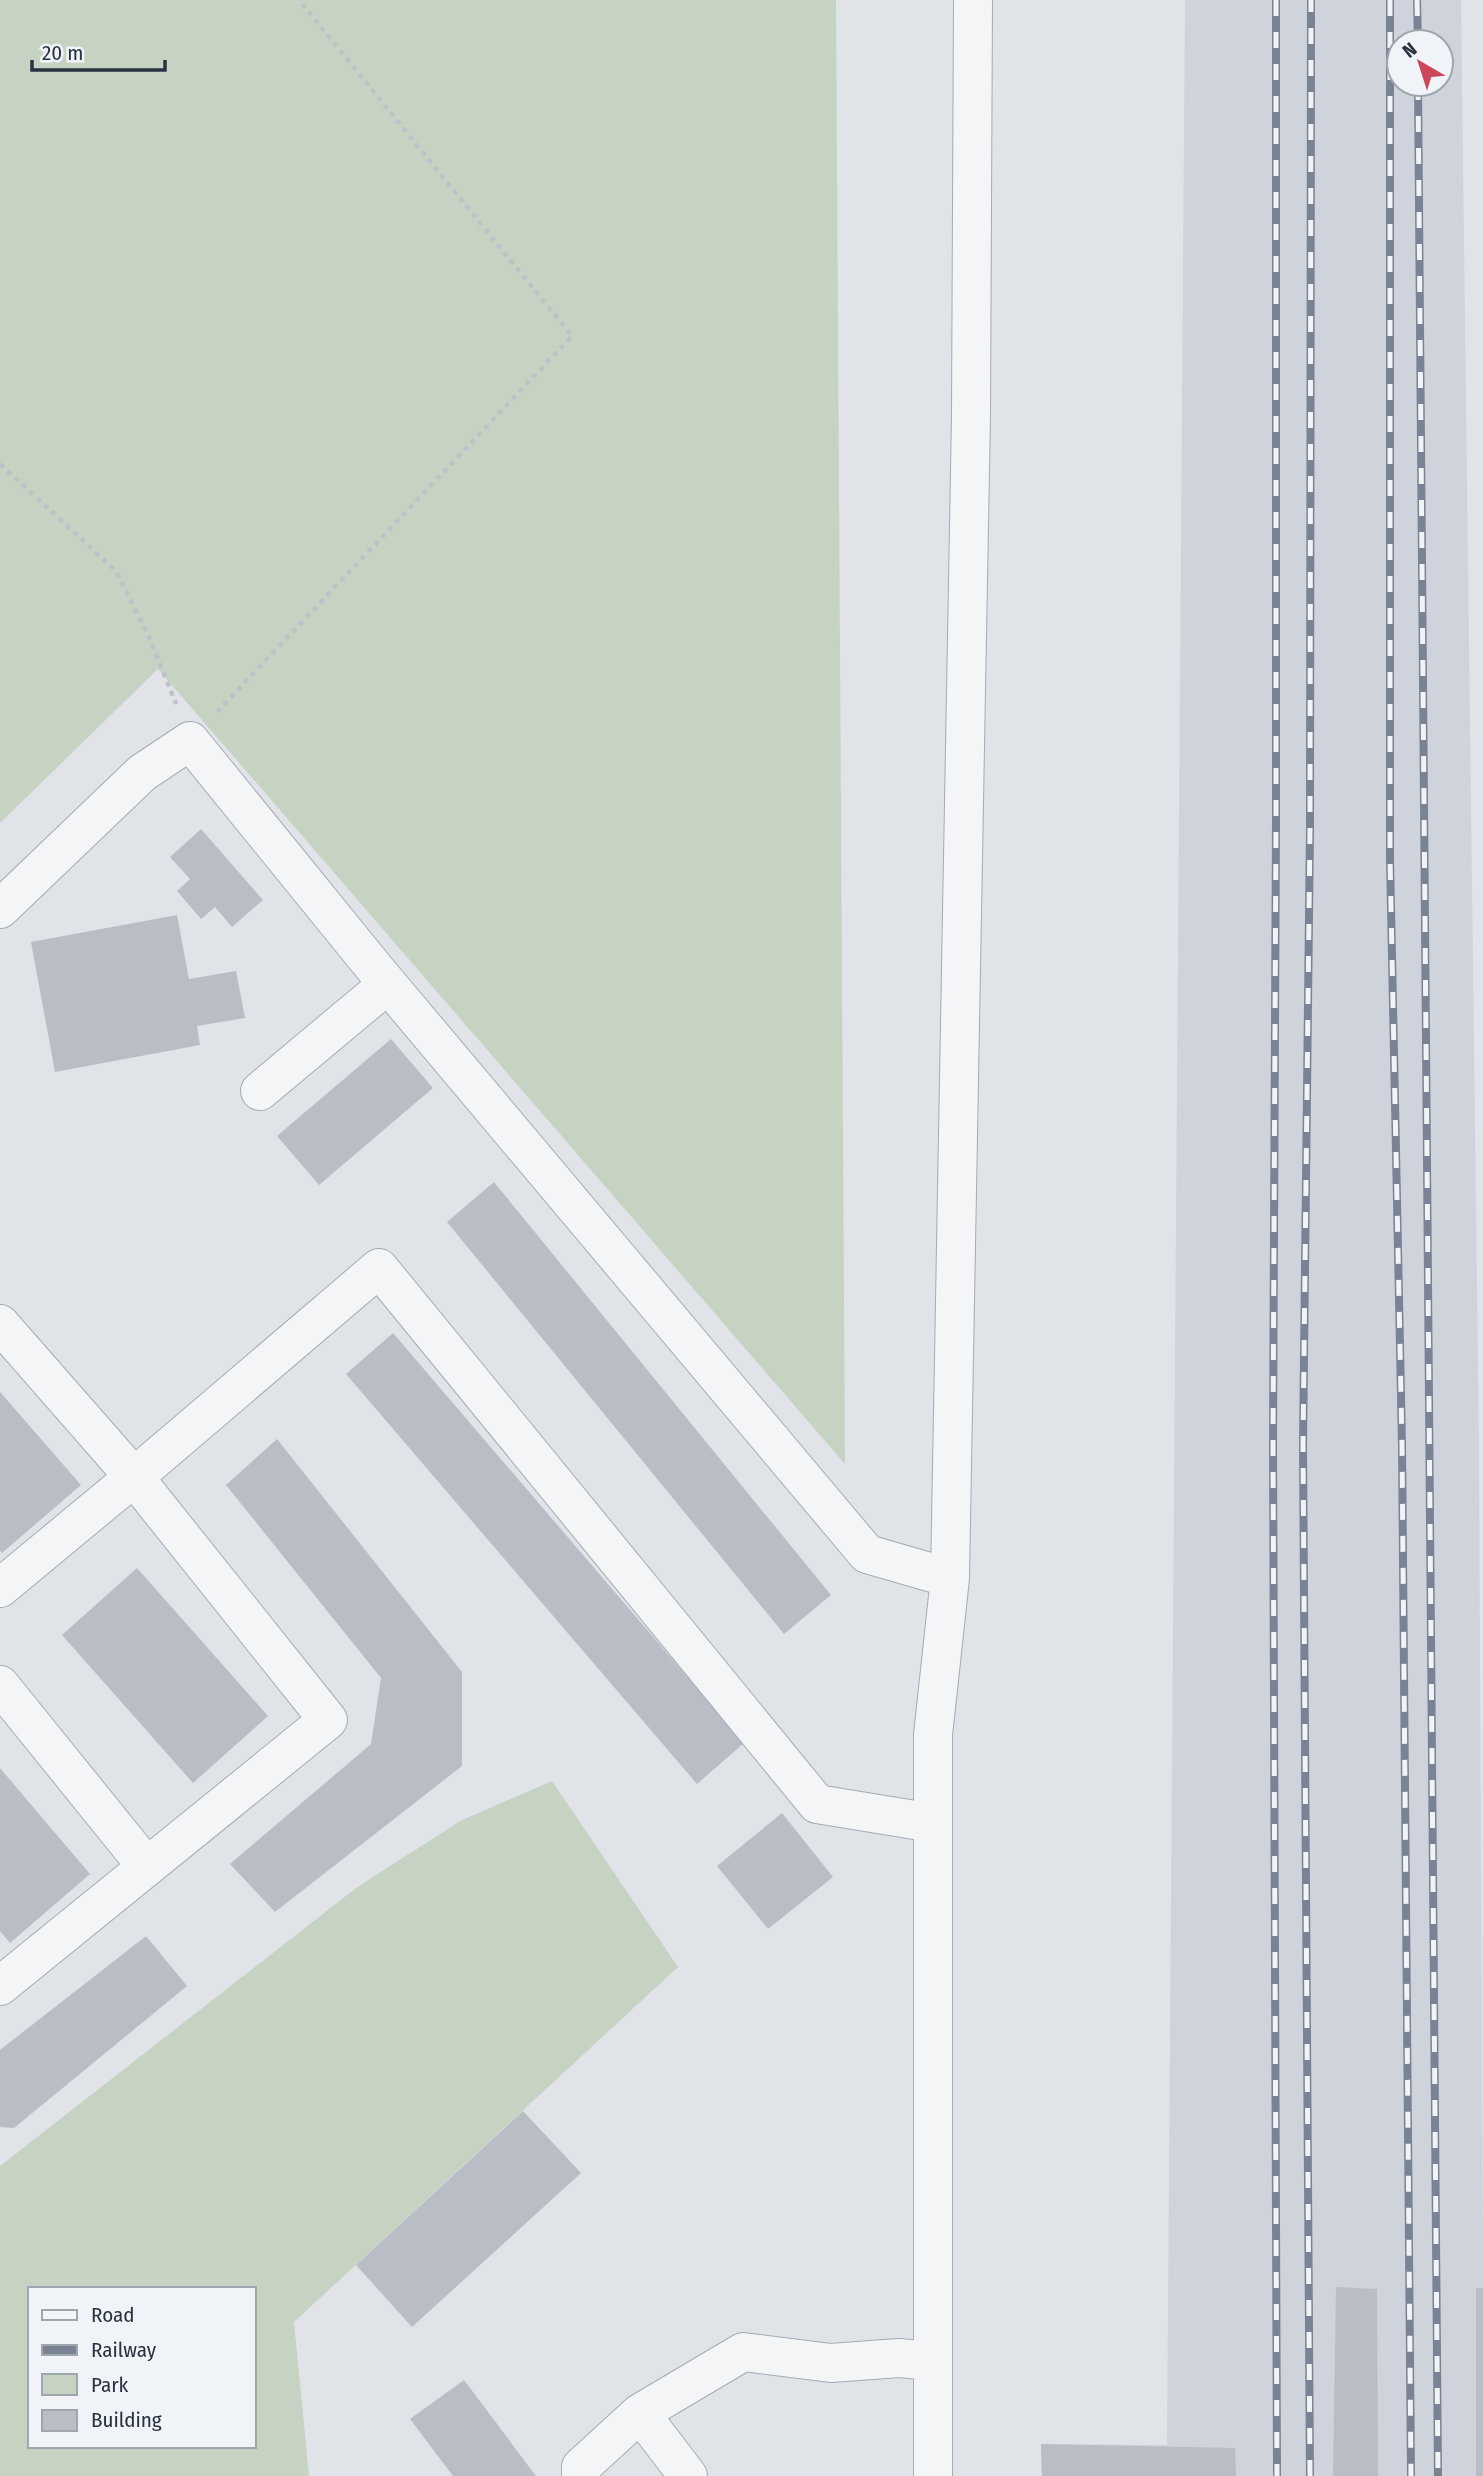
<svg xmlns="http://www.w3.org/2000/svg" width="1483" height="2476" font-family="'Fira Sans Condensed',sans-serif">
<style>
.built{fill:#cfd3db;fill-rule:evenodd}
.green{fill:#c6d3c2;fill-rule:evenodd}
.building{fill:#b8bdc6}
.lines{fill:none;stroke-linecap:round;stroke-linejoin:round}
.minor-casing{stroke:#a5abb3;stroke-width:40}
.path{stroke:#bec2c7;stroke-width:4.5;stroke-dasharray:5 5;stroke-linecap:butt}
.minor{stroke:#f3f5f7;stroke-width:38}
.rail-casing{stroke:#7a8393;stroke-width:8}
.rail{stroke:#f0f3f7;stroke-width:5;stroke-dasharray:16;stroke-linecap:butt}
</style>
<rect width="100%" height="100%" fill="#e0e4e9"/>
<!-- built -->
<path class="built" d="M1185 0H1461L1479 1448 1483 2288 1476 2289 1477 2476H1042L1041 2444 1167 2445ZM1399 42H1441V84H1399Z"/>
<!-- green -->
<path class="green" d="M0 0H836L845 1464 158 669 0 823Z
M552 1781 678 1967 294 2322 309 2476H0V2166L356 1888 460 1821ZM30 2289H254V2446H30Z"/>
<!-- building -->
<path class="building" d="M201 829 263 900 232 927 215 907 201 919 177 891 190 879 170 857Z
M177 915 189 979 236 971 245 1018 197 1026 200 1045 55 1072 31 942Z
M391 1039 433 1088 319 1185 277 1136Z
M494 1182 831 1595 784 1634 447 1222Z
M393 1333 744 1743 697 1784 346 1374Z
M0 1392 81 1485 2 1553 0 1551Z
M277 1439 462 1672V1766L275 1912 230 1864 371 1744 381 1678 226 1485Z
M137 1568 268 1716 193 1783 62 1635Z
M0 1768 90 1874 10 1943 0 1931Z
M782 1813 833 1877 768 1929 717 1866Z
M146 1936 187 1986 14 2128 0 2127V2050Z
M523 2111 581 2173 412 2327 356 2265Z
M1336 2287 1377 2289 1378 2476H1333Z
M1476 2288H1483V2476H1476Z
M464 2380 536 2476H453L410 2419Z
M1041 2444 1235 2448 1236 2476H1042Z"/>
<g class="lines">
<defs>
<path id="minor" d="M0 909 142 773 190 741 376 970 867 1554 950 1578
M260 1091 388 984
M0 1324 134 1477 328 1720 0 1986
M0 1588 134 1477 379 1268 817 1804 933 1823
M0 1685 147 1867
M640 2413 688 2476
M581 2476V2467L640 2413 743 2352 831 2363 899 2358 932 2361
M933 2476V1735L950 1578 971 415 973 0"/>
</defs>
<!-- minor casing -->
<use href="#minor" class="minor-casing"/>
<!-- path -->
<path class="path" d="M0 464 116 571 150 639 176 704
M217 712 572 336 299 0"/>
<!-- minor -->
<use href="#minor" class="minor"/>
<defs>
<path id="rail" d="M1276 0V821L1273 1443 1277 2476
M1390 0V858L1402 1445 1411 2476
M1417 0 1418 42
M1418 84 1438 2476
M1310 2476 1303 1446 1310 828 1311 0"/>
</defs>
<!-- rail casing -->
<use href="#rail" class="rail-casing"/>
<!-- rail -->
<use href="#rail" class="rail"/>
</g>
<!-- legend -->
<rect x="28" y="2287" width="228" height="161" fill="#f0f3f7" stroke="#a0a6ae" stroke-width="2"/>
<rect x="42" y="2310" width="35" height="10" fill="#f3f5f7" stroke="#a0a6ae" stroke-width="2"/>
<text x="91" y="2322" font-size="21" fill="#293240">Road</text>
<rect x="42" y="2345" width="35" height="10" fill="#7a8393" stroke="#a0a6ae" stroke-width="2"/>
<text x="91" y="2357" font-size="21" fill="#293240">Railway</text>
<rect x="42" y="2374" width="35" height="21" fill="#c6d3c2" stroke="#a0a6ae" stroke-width="2"/>
<text x="91" y="2392" font-size="21" fill="#293240">Park</text>
<rect x="42" y="2410" width="35" height="21" fill="#b8bdc6" stroke="#a0a6ae" stroke-width="2"/>
<text x="91" y="2427" font-size="21" fill="#293240">Building</text>
<!-- north arrow -->
<g transform="translate(1420 63) rotate(321)"><circle r="33" fill="#f0f3f7" stroke="#a0a6ae" stroke-width="2"/>
<path d="M0-5L12 26L0 18L-12 26Z" fill="#cd475b"/>
<text y="-10" font-size="19" font-weight="bold" text-anchor="middle" fill="#293240">N</text>
</g>
<!-- scale -->
<path d="M32 60v10h133v-10" fill="none" stroke="#293240" stroke-width="3.5"/>
<text x="42" y="60" font-size="21" fill="#293240" stroke="#f0f3f7" stroke-width="5" paint-order="stroke">20 m</text>
</svg>
